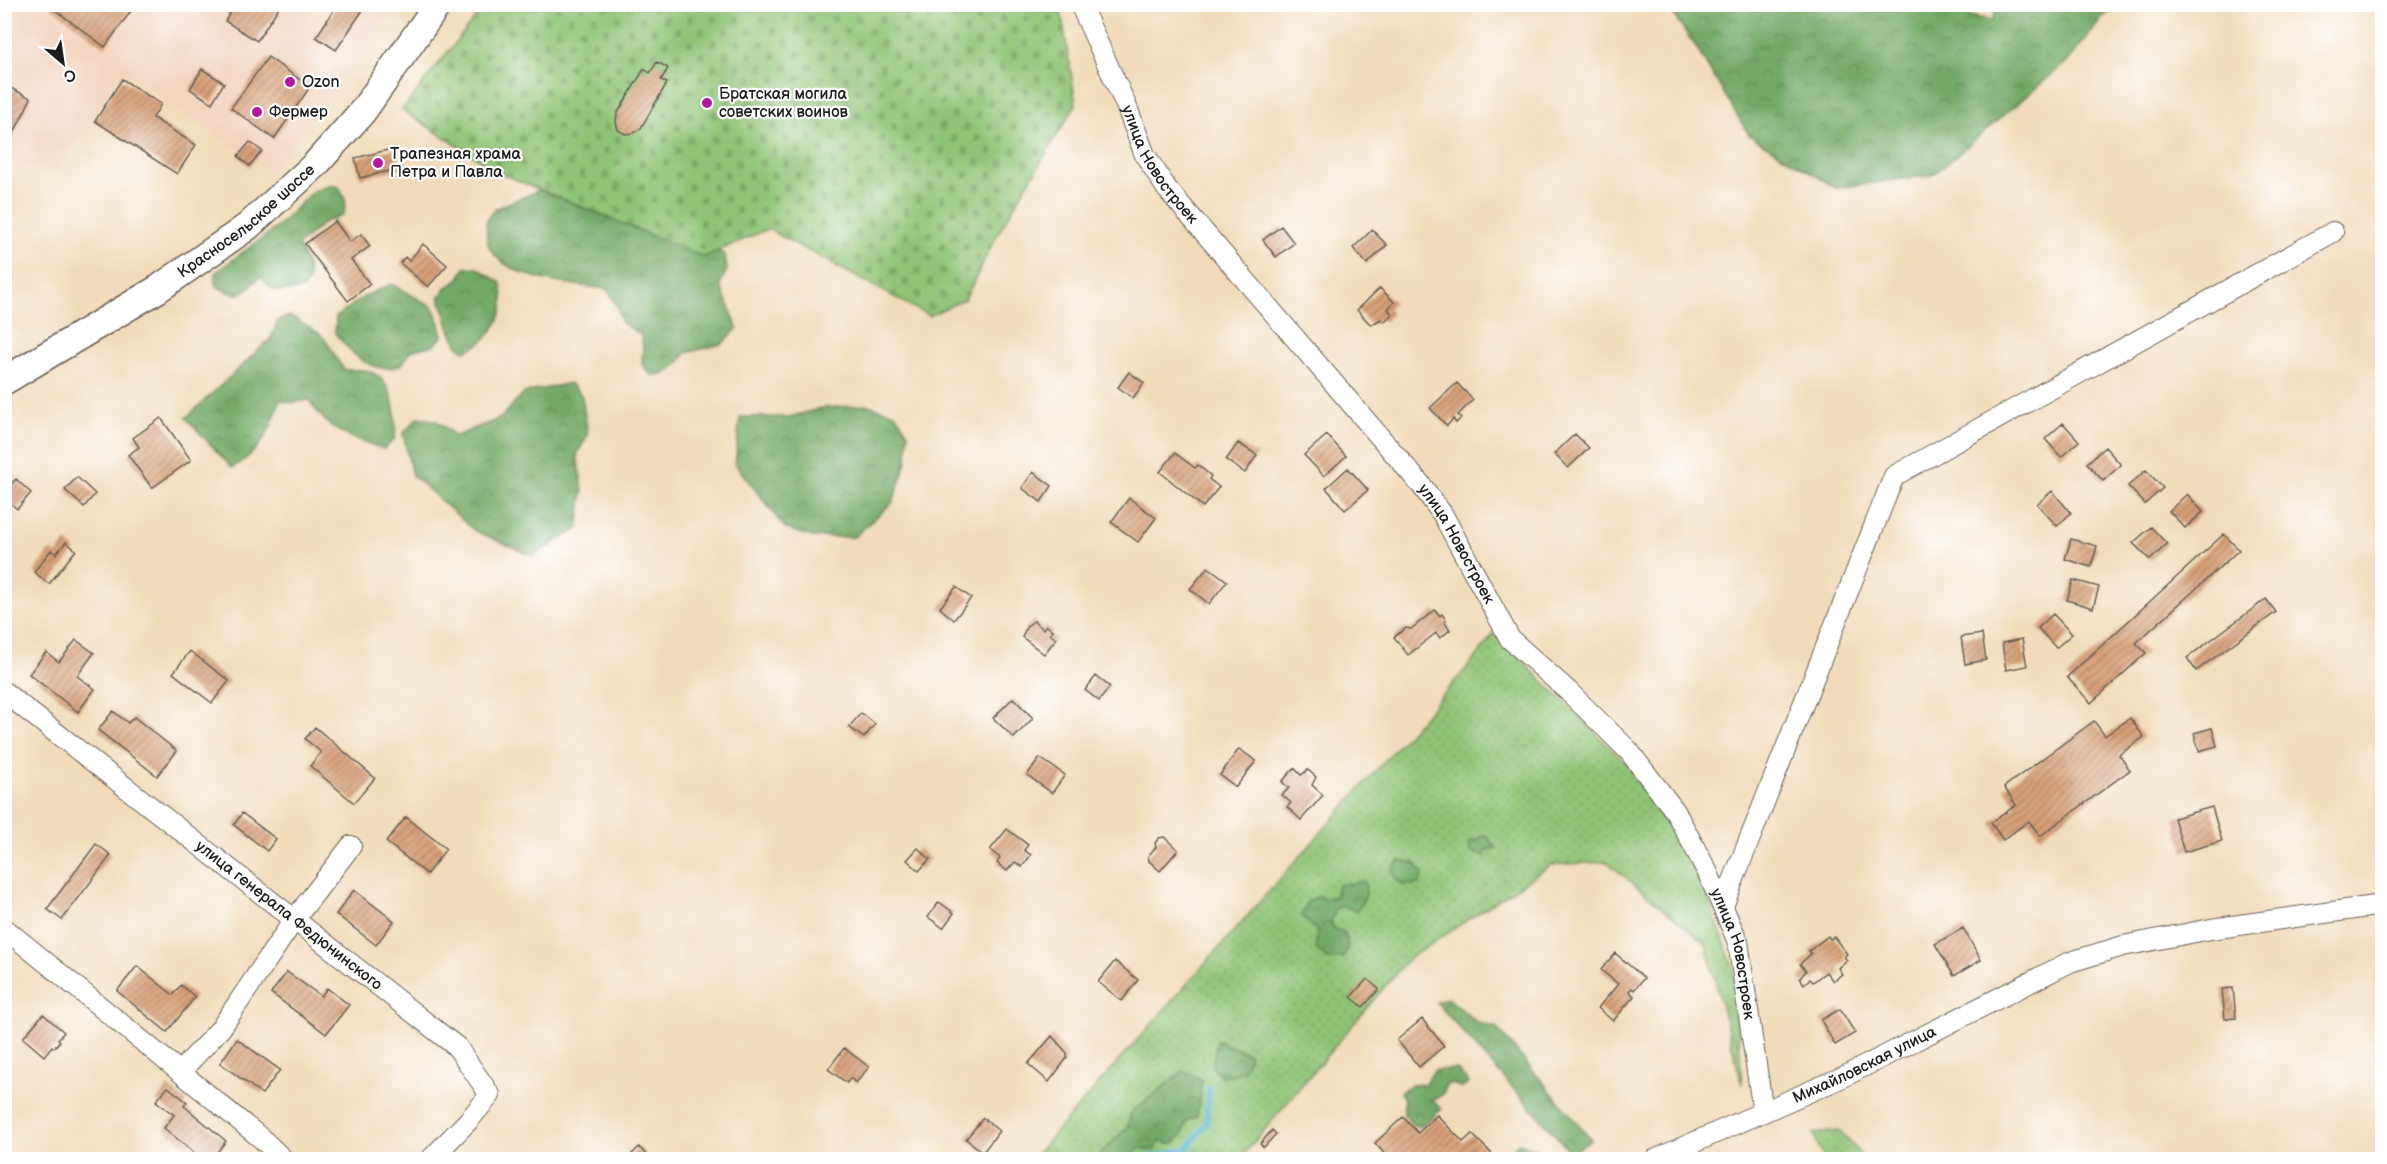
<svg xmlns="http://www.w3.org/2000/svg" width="2387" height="1164" font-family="'Balsamiq Sans',sans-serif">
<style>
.built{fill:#f3d4bf}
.grass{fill:url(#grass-dots);stroke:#567048;stroke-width:1.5}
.forest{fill:url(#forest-crowns);stroke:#486241;stroke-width:1.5}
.cemetery{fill:url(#cemetery-stones);stroke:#567048;stroke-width:1.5}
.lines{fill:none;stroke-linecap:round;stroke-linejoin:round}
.stream{stroke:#4eafcd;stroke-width:6}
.building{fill:url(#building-hatch)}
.minor-casing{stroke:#675f53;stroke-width:22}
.secondary-casing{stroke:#675f53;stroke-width:30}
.minor{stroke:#fff;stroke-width:20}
.secondary{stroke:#fff;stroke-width:27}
.poi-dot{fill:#b5179e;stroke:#fff;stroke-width:2}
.labels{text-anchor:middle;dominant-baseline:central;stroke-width:4.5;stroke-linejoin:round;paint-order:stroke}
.poi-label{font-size:16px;fill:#1c1c1c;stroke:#fff;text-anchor:start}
.street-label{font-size:16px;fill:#1c1c1c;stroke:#fff}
</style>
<defs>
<pattern id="grass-dots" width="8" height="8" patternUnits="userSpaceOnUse" patternTransform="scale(1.5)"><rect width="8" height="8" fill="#8fc375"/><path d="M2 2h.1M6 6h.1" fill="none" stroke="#7ba765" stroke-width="1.8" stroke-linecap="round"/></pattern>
<pattern id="forest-crowns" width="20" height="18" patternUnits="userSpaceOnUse" patternTransform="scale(1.5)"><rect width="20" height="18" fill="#73a966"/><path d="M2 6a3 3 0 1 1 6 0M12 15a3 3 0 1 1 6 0" fill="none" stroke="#5e8953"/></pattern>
<pattern id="cemetery-stones" width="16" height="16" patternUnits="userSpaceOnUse" patternTransform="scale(1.5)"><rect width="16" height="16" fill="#8fc375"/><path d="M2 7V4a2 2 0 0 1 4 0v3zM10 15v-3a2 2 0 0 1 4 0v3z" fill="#7ba765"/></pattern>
<pattern id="building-hatch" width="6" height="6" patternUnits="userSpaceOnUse" patternTransform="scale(1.5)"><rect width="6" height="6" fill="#d7a079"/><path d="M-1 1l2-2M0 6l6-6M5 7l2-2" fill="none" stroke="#ae8262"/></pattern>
</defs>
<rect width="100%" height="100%" fill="#fff"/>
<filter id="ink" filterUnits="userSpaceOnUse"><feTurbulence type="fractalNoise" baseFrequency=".0167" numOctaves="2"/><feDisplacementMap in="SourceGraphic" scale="12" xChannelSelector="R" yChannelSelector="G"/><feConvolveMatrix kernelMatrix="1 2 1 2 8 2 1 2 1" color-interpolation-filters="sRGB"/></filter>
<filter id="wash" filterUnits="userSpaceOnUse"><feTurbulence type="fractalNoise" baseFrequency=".008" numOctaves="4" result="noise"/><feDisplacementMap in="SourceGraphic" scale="24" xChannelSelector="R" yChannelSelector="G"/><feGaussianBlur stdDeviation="1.35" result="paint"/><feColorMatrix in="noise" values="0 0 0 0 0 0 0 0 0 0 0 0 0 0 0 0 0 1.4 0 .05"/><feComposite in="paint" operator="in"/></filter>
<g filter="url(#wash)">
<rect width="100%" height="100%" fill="#f1dbba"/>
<!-- built -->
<path class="built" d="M5 5H396L353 65 271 173 122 71 57 171 5 166Z"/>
<!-- grass -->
<path class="grass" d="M1494 633 1637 774 1702 881 1734 969 1742 1085 1706 944 1607 862 1551 865 1408 959 1240 1159 1031 1160 1479 654Z
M1840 1131 1864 1159H1824L1813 1134Z"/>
<!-- forest -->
<path class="forest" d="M1666 5H1907L1992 20 1998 5H2113L2069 60 1933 175 1836 188 1749 135 1694 44Z
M328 186H338C346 197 348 204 342 216L326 221 298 245C306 259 321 294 288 291 285 291 278 291 274 290 269 287 264 280 260 277 240 296 240 300 215 285V273L277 227 312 192Z
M540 190 704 257 718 251 725 255 727 270 720 284C725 300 733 312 737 329L722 344 686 353 676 366 665 374 651 375 642 364 643 347 641 335 622 323 617 306 607 289C572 285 511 281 490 249 486 242 487 229 486 221L496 208Z
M476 267 501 283C502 289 504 296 503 302 503 322 483 347 464 351 449 340 448 315 439 298L445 288 457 281 465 268Z
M391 284C406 290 417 300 432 306L440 323 442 337 434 345 410 351C408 354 406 360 403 363 397 368 392 368 385 368 362 367 348 349 335 333L336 317 365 296Z
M289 316C301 322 314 328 323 337 332 346 335 360 345 370 352 370 363 369 369 371 395 381 397 417 395 439L384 449C348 437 330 433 309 400L292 403 280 400C271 431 261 451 232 468L186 418 271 338 278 320Z
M570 383 582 396 588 435 577 454 583 491 578 529 533 556 475 531 412 475 403 434 418 417 437 421 456 436 501 418 524 393Z
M867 405 895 413 908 433 907 461 893 502 854 537H812L785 528 735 464 740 417H789L821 408Z
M1486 835 1496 848 1485 850V856L1470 852 1469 843Z
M1399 861 1415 863 1423 874 1419 884 1403 885 1395 878 1392 869Z
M1365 881 1366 896 1357 911 1341 906 1335 909 1331 922 1334 929 1344 932 1348 946 1343 958 1327 959 1316 949 1317 931 1302 916 1307 902 1320 896 1325 899 1336 896 1338 885Z
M1448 998 1478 1023 1496 1027 1591 1139 1571 1153 1436 1002Z
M1217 1041 1250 1054 1243 1072 1222 1077 1212 1067Z
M1457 1069 1469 1083 1462 1088 1451 1083 1446 1085 1444 1093 1433 1101 1442 1109 1420 1127 1412 1124 1404 1114V1100L1400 1092 1411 1085 1424 1084 1435 1070Z
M1184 1071 1202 1080 1197 1116 1187 1121 1182 1135 1173 1144 1160 1141 1154 1151 1140 1148 1127 1159H1095L1128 1127 1131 1112Z
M1519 1143 1543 1152 1542 1159H1503Z"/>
<!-- cemetery -->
<path class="cemetery" d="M486 4 1058 5 1062 16 1076 104 998 233 965 299 929 316 768 229 704 257 502 174 402 110Z"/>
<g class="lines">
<!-- stream -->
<path class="stream" d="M1140 1160 1187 1149 1207 1123 1209 1088"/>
</g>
<g id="blocks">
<!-- building -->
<path class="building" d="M47 4H136L105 47Z
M235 4H281L257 41 225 21Z
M338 4H367L336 50 316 37Z
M268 57 310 87 274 139 231 108Z
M657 62 668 68 661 80 667 83 641 128 634 133 625 134 618 130 616 122 617 114 644 69 650 73Z
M202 69 224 83 212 103 190 89Z
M122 79 161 104 153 118 196 145 177 174 95 121Z
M4 85 31 98 13 135 4 131Z
M250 142 262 151 249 166 238 156Z
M396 148 401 168 360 178 355 158Z
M335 221 350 242 361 234 370 246 351 260 370 284 348 301 305 244Z
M1281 226 1294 243 1276 257 1263 240Z
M1372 230 1387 245 1367 264 1353 248Z
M423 244 447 265 428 287 400 263 405 257 409 261Z
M1380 288 1394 302 1388 309 1392 314 1384 322 1381 319 1371 325 1357 310Z
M1129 372 1144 383 1133 398 1118 387Z
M1457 383 1473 400 1458 415 1461 418 1456 423 1453 419 1447 426 1430 408Z
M161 418 191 460 152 488 128 455 139 447 133 438Z
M2063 423 2079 441 2061 457 2045 439Z
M1575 434 1589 448 1568 468 1554 454Z
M1327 435 1346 456 1324 476 1304 455Z
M1238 443 1257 455 1245 473 1226 460Z
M2105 447 2121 465 2103 481 2087 463Z
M1175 453 1195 468 1198 465 1211 476 1209 479 1219 487 1203 507 1160 472Z
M1348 468 1368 490 1345 510 1326 488Z
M2146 470 2163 488 2145 504 2128 486Z
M1033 472 1052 486 1041 502 1022 488Z
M77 477 95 494 84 507 65 490Z
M16 479 31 493 17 509 4 498V492Z
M2052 491 2071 513 2057 526 2037 504Z
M2187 494 2203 512 2185 528 2169 511Z
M1129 498 1156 518 1138 542 1111 522Z
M2151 527 2167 544 2150 560 2133 543Z
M2224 534 2239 550 2136 643 2146 653 2091 703 2067 677Z
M2071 539 2097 546 2091 567 2065 559Z
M66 542 76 550 49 584 34 572 51 550 56 554Z
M1208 567 1227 581 1209 604 1190 589Z
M2073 580 2099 587 2093 608 2067 600Z
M956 587 971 598 954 620 940 608Z
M2266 599 2276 612 2196 671 2187 658Z
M1435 610 1440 616 1442 614 1446 620 1444 621 1450 630 1440 638 1436 633 1408 655 1394 637 1406 628 1411 629Z
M2053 614 2072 634 2056 648 2038 628Z
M1034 621 1043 629 1046 625 1053 631 1050 634 1056 639 1044 654 1022 637 1027 626Z
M1982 634 1986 660 1965 664 1961 637Z
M2022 639 2027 666 2006 670 2002 643Z
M76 640 94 653 77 676 95 689 78 712 29 674 46 652 59 662Z
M190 651 229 681 212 703 173 673Z
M1096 676 1110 687 1099 701 1085 690Z
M1013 698 1033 718 1014 738 993 718Z
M113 711 128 723 134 717 177 751 157 776 98 730Z
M861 713 875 724 864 738 849 727Z
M2130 718 2144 737 2119 755 2130 770 2040 836 2029 821 2003 840 1991 823 2016 805 2004 787 2094 721 2105 736Z
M315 727 375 778 354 803 310 766 321 752 305 739Z
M2212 728 2217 746 2199 751 2194 733Z
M1239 749 1256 761 1236 787 1220 775Z
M1040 758 1065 775 1052 793 1027 775Z
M1294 768 1301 775 1308 770 1316 777 1312 785 1323 795 1301 820 1287 807 1291 803 1282 795 1289 788 1282 782Z
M2212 807 2222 841 2184 852 2174 818Z
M242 813 276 839 267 851 234 825Z
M406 817 446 849 427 874 386 842Z
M1007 829 1028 845 1024 850 1031 855 1022 867 1015 862 1007 871 997 863 1000 858 990 850Z
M1164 837 1178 850 1160 871 1149 861 1148 856 1156 847 1155 843 1159 838Z
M96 844 111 855 62 920 47 909Z
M918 848 930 859 919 871 907 860Z
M354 890 394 921 376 945 336 914Z
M939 902 954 913 943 928 928 917Z
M1963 928 1981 960 1954 976 1935 944Z
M1828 936 1830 939 1834 937 1847 954 1844 957 1847 960 1838 968 1842 974 1833 981 1826 972 1813 982 1810 979 1804 984 1800 978 1806 971 1800 964 1811 954 1809 951Z
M1615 953 1644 978 1634 990 1632 988 1629 991 1634 996 1613 1021 1598 1008 1618 984 1601 970Z
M1115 961 1138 980 1122 1001 1098 982Z
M137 966 173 995 181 985 195 997 167 1032 117 991Z
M287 972 321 996 327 988 349 1005 326 1034 271 993Z
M1367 979 1379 989 1363 1007 1351 997Z
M2233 988 2236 1018 2225 1019 2222 989Z
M1840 1009 1855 1033 1835 1045 1821 1020Z
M43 1014 64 1032 58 1039 60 1041 54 1048 52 1046 44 1056 23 1038Z
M1422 1019 1444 1046 1419 1067 1397 1040Z
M1052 1036 1067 1053V1058L1049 1082 1028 1064Z
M237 1039 280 1070 262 1094 220 1063Z
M844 1048 869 1067 856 1083 850 1078 847 1083 828 1069Z
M168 1087 187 1102 184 1106 226 1141 211 1160H203L164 1128 174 1115 156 1101Z
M1437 1115 1463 1142 1472 1134 1498 1160H1390L1375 1143 1403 1117 1418 1133Z
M983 1118 999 1131 983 1152 966 1139Z
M1272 1130 1276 1134 1264 1147 1260 1144Z
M639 1147 651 1160H626Z"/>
</g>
</g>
<g filter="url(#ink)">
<use href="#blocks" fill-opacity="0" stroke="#675f53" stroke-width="1.5"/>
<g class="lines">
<defs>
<g id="minor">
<path id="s1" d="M1080 4 1126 105 1145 155 1167 189 1422 486 1443 515 1510 639 1568 691 1628 750 1675 811 1707 871 1738 942 1763 1112"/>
<path id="s2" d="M4 692 457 1047 490 1095 469 1120 430 1160"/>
<path d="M1723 906 1894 476 2333 232"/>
<path d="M4 928 262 1139 284 1160"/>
<path d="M180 1072 221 1028 294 920 351 846"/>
<path id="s3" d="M1654 1160 1845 1076 2070 962 2123 946 2211 929 2382 905"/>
</g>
<g id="secondary">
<path id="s4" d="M4 381 158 289 247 227 315 165 363 111 438 4"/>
</g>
</defs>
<!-- minor casing -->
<use href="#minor" class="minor-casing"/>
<!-- secondary casing -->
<use href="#secondary" class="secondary-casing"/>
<!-- minor -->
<use href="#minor" class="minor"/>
<!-- secondary -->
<use href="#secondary" class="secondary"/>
</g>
</g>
<!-- markers -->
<g class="poi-dot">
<circle cx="290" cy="82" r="6"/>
<circle cx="707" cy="103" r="6"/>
<circle cx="257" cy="112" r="6"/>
<circle cx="378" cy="163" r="6"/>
</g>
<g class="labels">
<!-- poi labels -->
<g class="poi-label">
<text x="302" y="82">Ozon</text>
<text x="719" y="94">Братская могила<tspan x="719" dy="18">советских воинов</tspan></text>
<text x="269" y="112">Фермер</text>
<text x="390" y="154">Трапезная храма<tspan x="390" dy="18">Петра и Павла</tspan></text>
</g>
<!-- street labels -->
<g class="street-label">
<text stroke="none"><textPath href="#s1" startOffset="180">улица Новостроек</textPath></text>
<text stroke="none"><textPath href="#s4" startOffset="291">Красносельское шоссе</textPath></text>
<text stroke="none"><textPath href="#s1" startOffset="664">улица Новостроек</textPath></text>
<text stroke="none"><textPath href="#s2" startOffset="362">улица генерала Федюнинского</textPath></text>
<text stroke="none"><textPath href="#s1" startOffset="1168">улица Новостроек</textPath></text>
<text stroke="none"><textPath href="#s3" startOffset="231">Михайловская улица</textPath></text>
</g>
</g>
<!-- margin -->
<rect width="2387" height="1164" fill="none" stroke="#fff" stroke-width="24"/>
<!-- north arrow -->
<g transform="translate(63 63) rotate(151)" stroke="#ffffff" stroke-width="4.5" paint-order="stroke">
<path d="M0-4.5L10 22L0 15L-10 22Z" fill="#1c1c1c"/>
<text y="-9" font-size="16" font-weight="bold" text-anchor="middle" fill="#1c1c1c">С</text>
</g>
</svg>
